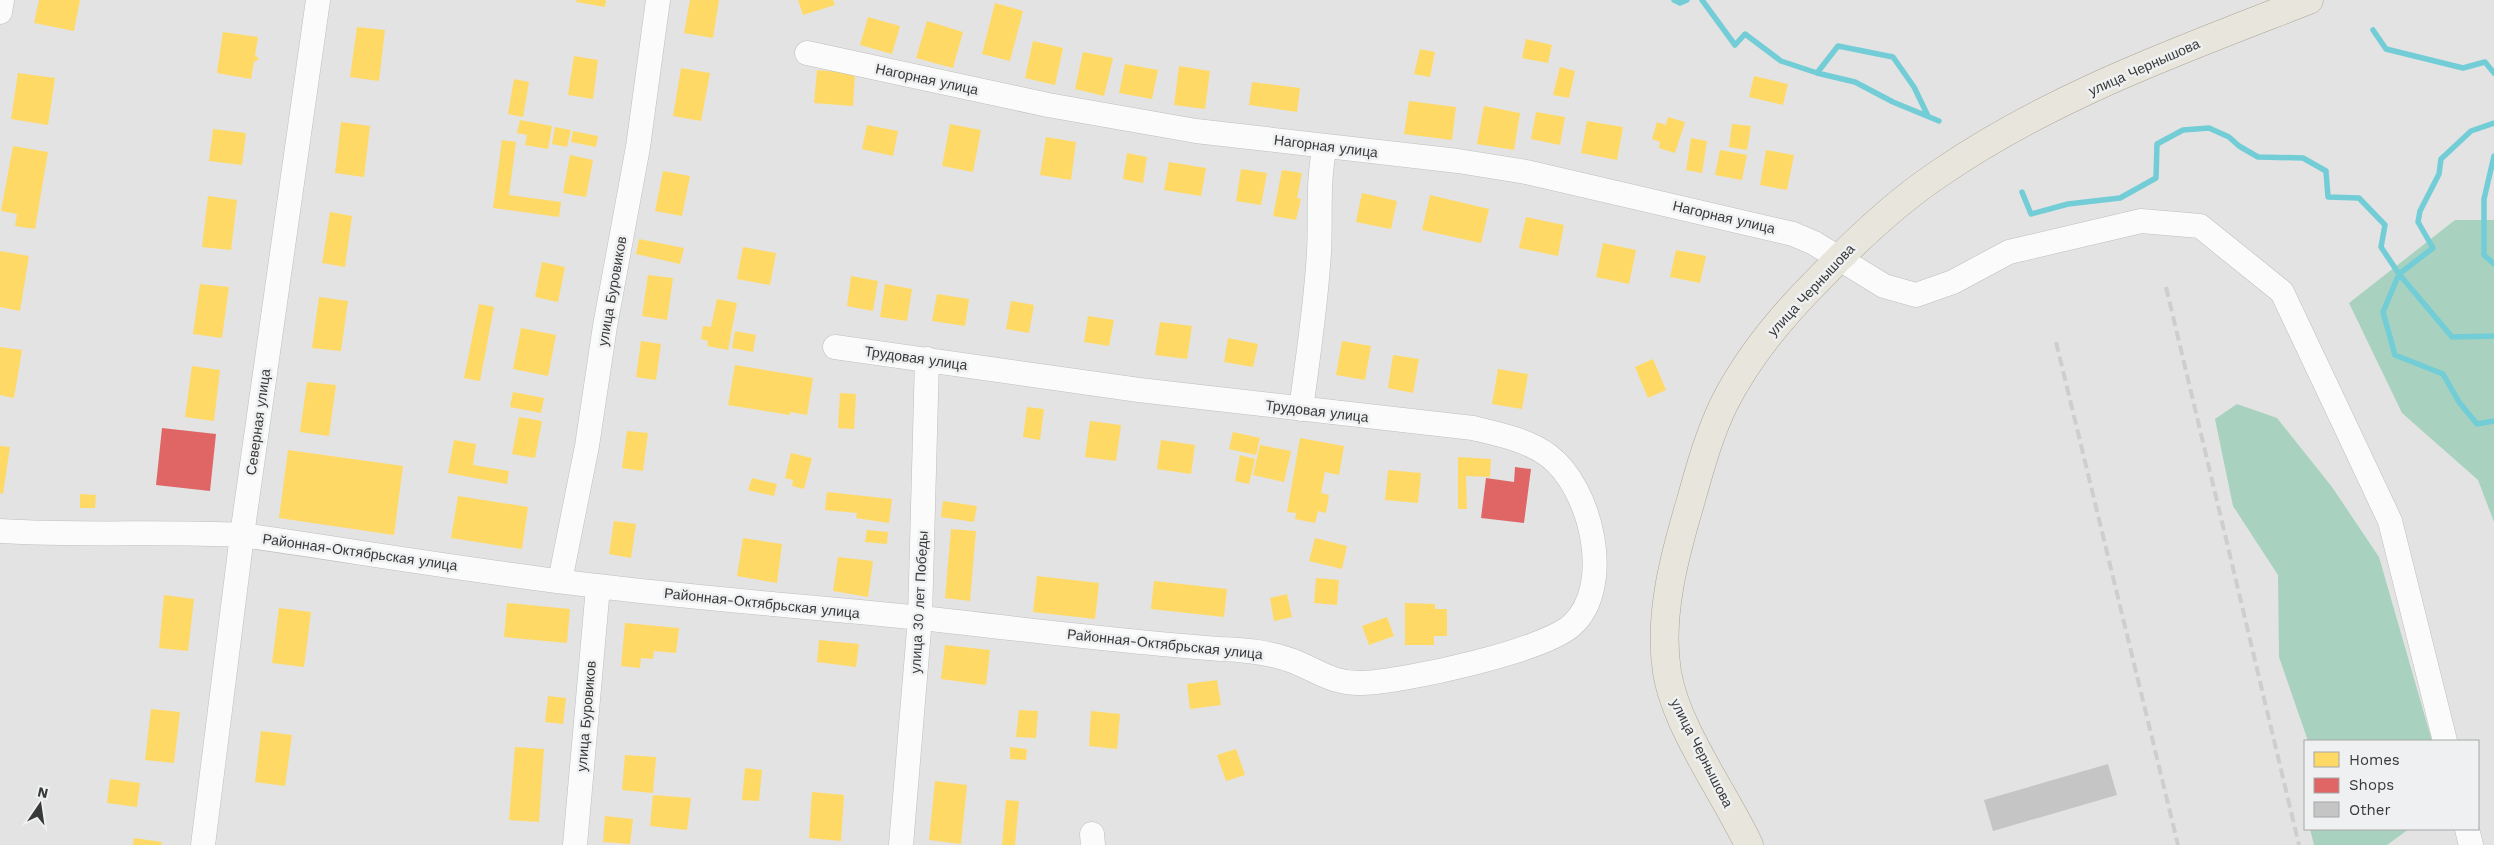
<svg xmlns="http://www.w3.org/2000/svg" width="2494" height="845" font-family="'Work Sans',sans-serif">
<style>
.green{fill:#a8d2bf}
.homes{fill:#ffd966}
.shops{fill:#e06666}
.lines{fill:none;stroke-linecap:round;stroke-linejoin:round}
.stream{stroke:#73cdd6;stroke-width:5.5}
.building{fill:#c5c5c5}
.minor-casing{stroke:#bebebe;stroke-width:25}
.major-casing{stroke:#aaa597;stroke-width:29}
.minor{stroke:#fbfbfb;stroke-width:24}
.major{stroke:#e8e5dc;stroke-width:28}
.rail{stroke:#cececf;stroke-width:4;stroke-dasharray:10 5;stroke-linecap:butt}
.labels{text-anchor:middle;dominant-baseline:central;stroke-width:5;stroke-linejoin:round;paint-order:stroke}
.street-label{font-size:14px;fill:#383939;stroke:#eff0f1}
</style>
<rect width="100%" height="100%" fill="#e3e3e3"/>
<!-- green -->
<path class="green" d="M2455 220H2494V522L2478 480 2402 413 2349 303Z
M2237 404 2277 418 2332 487 2379 557 2432 741H2308L2279 657 2278 575 2233 506 2215 419Z
M2310 829H2409L2387 845H2314Z"/>
<!-- homes -->
<path class="homes" d="M39 0H80L74 31 34 23Z
M577 0H606L605 7 576 2Z
M690 0H719L713 38 684 33Z
M798 0H833L835 5 803 15Z
M995 3 1023 11 1010 61 982 54Z
M868 17 900 26 892 54 860 45Z
M927 21 963 32 953 68 916 58Z
M357 27 385 30 379 81 350 77Z
M223 32 258 37 255 55 259 59 254 62 251 79 217 73Z
M1526 39 1552 45 1548 63 1522 58Z
M1033 41 1063 48 1055 85 1025 78Z
M1420 49 1435 52 1430 77 1414 74Z
M1083 52 1113 58 1104 96 1075 89Z
M574 56 598 60 593 99 568 95Z
M1125 64 1158 70 1152 99 1119 93Z
M1179 66 1210 71 1205 109 1174 105Z
M1560 67 1575 71 1569 98 1553 95Z
M681 68 710 73 701 121 673 116Z
M817 70 855 73 853 106 814 103Z
M18 73 55 78 48 125 11 119Z
M1754 76 1788 84 1783 105 1749 97Z
M514 79 529 82 523 117 508 114Z
M1252 82 1300 88 1297 112 1249 105Z
M1409 101 1456 107 1452 140 1404 134Z
M1484 106 1520 113 1514 150 1477 144Z
M1536 112 1565 117 1560 145 1531 139Z
M1668 117 1685 122 1675 153 1659 148 1660 142 1652 139 1657 122 1666 125Z
M520 120 552 126 548 149 525 145 527 135 517 133Z
M1587 121 1623 127 1617 160 1581 153Z
M341 122 370 126 364 177 335 173Z
M950 124 981 130 973 172 942 166Z
M1732 124 1751 126 1747 150 1729 147Z
M867 125 898 131 893 156 862 149Z
M555 127 571 130 567 147 552 144Z
M213 129 246 133 242 165 209 161Z
M573 131 598 136 596 147 571 142Z
M1046 137 1076 142 1071 180 1040 175Z
M1691 138 1707 141 1702 173 1686 170Z
M502 140 516 142 509 195 561 202 559 217 493 208Z
M13 146 48 152 35 229 15 226 17 214 1 211Z
M1720 150 1747 155 1742 180 1715 175Z
M1766 150 1794 155 1787 190 1760 185Z
M1127 153 1147 157 1143 183 1123 179Z
M570 155 593 160 586 197 563 193Z
M1169 162 1206 168 1201 196 1164 190Z
M1241 169 1267 173 1261 205 1236 201Z
M1282 170 1302 173 1297 198 1301 199 1296 220 1273 216Z
M663 171 690 176 682 216 655 211Z
M1362 193 1397 201 1391 229 1356 222Z
M1430 195 1489 209 1481 243 1422 230Z
M208 196 237 200 231 250 202 247Z
M330 212 352 216 345 267 322 263Z
M1526 217 1564 225 1558 256 1519 248Z
M639 239 684 248 680 264 636 254Z
M1603 243 1636 250 1629 284 1596 277Z
M743 247 776 253 770 285 737 279Z
M1676 250 1706 256 1700 283 1670 277Z
M0 251 29 256 20 311 0 307Z
M542 262 565 267 558 302 535 297Z
M648 275 673 278 667 320 642 316Z
M851 276 878 281 873 311 847 306Z
M200 284 229 287 222 338 193 334Z
M885 284 912 289 907 321 880 317Z
M937 294 969 299 965 326 932 321Z
M319 297 348 301 341 351 312 348Z
M717 299 737 303 728 350 707 346 708 341 701 339 703 326 711 327Z
M1011 301 1034 305 1029 333 1006 329Z
M479 304 494 307 480 381 464 378Z
M1088 316 1114 320 1109 346 1084 342Z
M1160 322 1192 326 1187 359 1155 355Z
M521 328 556 335 548 376 513 369Z
M735 331 756 335 753 352 732 348Z
M1228 338 1258 344 1253 367 1224 362Z
M641 341 661 344 656 380 636 377Z
M1342 341 1371 346 1365 380 1336 375Z
M0 347 22 350 14 398 0 395Z
M1393 355 1419 359 1413 393 1388 388Z
M1653 359 1666 390 1648 398 1635 367Z
M735 365 813 378 807 415 790 412V415L728 405Z
M192 366 220 370 214 421 185 417Z
M1498 369 1528 374 1522 409 1492 404Z
M307 382 336 385 329 436 300 432Z
M513 392 544 398 541 413 510 407Z
M840 393 856 394 854 429 838 428Z
M1027 407 1044 409 1040 440 1023 437Z
M519 417 542 421 535 458 512 454Z
M1090 421 1121 425 1116 461 1085 457Z
M627 431 648 433 643 471 622 468Z
M1233 432 1260 438 1256 455 1229 449Z
M1300 438 1344 446 1339 475 1325 472 1321 493 1329 495 1326 513 1318 511 1315 523 1295 519 1296 513 1287 512Z
M454 440 476 444 473 465 509 471 507 484 448 473Z
M1161 440 1195 445 1191 474 1157 469Z
M1260 445 1291 451 1284 482 1253 475Z
M0 446 10 447 3 494 0 493Z
M288 450 403 466 394 535 279 518Z
M791 453 812 458 804 489 792 486 793 480 785 478Z
M1240 455 1255 459 1249 484 1235 481Z
M1458 457 1491 459 1490 477 1466 476 1467 509H1458Z
M1388 470 1421 473 1418 503 1385 500Z
M752 478 777 484 774 496 748 490Z
M827 492 892 499 889 523 856 518 857 513 825 510Z
M80 494 96 495 95 508H80Z
M458 496 528 507 522 549 451 538Z
M943 501 977 506 974 522 941 517Z
M614 521 636 524 631 558 609 554Z
M951 529 976 531 970 601 945 598Z
M867 530 888 532 887 544 865 542Z
M743 538 782 544 777 583 737 576Z
M1315 538 1347 546 1342 569 1309 561Z
M838 557 873 561 868 597 833 591Z
M1037 576 1099 583 1095 619 1033 612Z
M1316 578 1339 580 1337 605 1314 603Z
M1154 581 1227 589 1224 617 1151 609Z
M1287 594 1292 617 1274 621 1270 598Z
M164 595 194 599 188 651 159 648Z
M507 603 570 609 567 643 504 637Z
M1405 603 1435 604V609H1447V636H1434V645H1405Z
M279 608 311 612 304 667 272 663Z
M1387 617 1394 636 1369 645 1362 626Z
M625 623 679 628 676 653 654 651 653 659 641 658 640 668 621 666Z
M819 640 859 644 856 667 817 662Z
M945 645 990 650 986 685 941 679Z
M1217 680 1221 705 1190 709 1187 684Z
M548 696 566 698 563 724 545 722Z
M151 709 180 712 174 763 145 760Z
M1019 710 1038 711 1036 738 1016 737Z
M1091 711 1120 714 1117 749 1089 746Z
M261 731 292 735 285 786 255 782Z
M515 747 544 749 539 822 509 820Z
M1010 747 1027 749 1026 760 1010 759Z
M1236 749 1245 775 1226 781 1217 755Z
M625 755 656 757 653 793 622 790Z
M745 768 762 770 759 801 742 800Z
M110 779 140 783 137 807 107 803Z
M935 781 967 785 961 844 929 840Z
M812 792 844 795 841 841 809 838Z
M653 795 691 798 687 830 650 826Z
M1006 800 1019 801 1015 845H1002Z
M605 816 633 819 630 844 603 842Z
M134 838 162 842 161 845H133Z"/>
<!-- shops -->
<path class="shops" d="M162 428 216 434 210 491 156 485Z
M1515 467 1531 469 1524 523 1481 518 1486 478 1514 482Z"/>
<g class="lines">
<!-- stream -->
<path class="stream" d="M1674 0 1680 3 1687 0
M1702 0 1735 45 1745 34 1781 61 1817 73 1838 46 1893 57 1914 87 1928 116
M2373 30 2386 49 2463 68 2485 62 2494 73
M1817 73 1855 82 1893 102 1939 121
M2494 123 2471 131 2441 159 2439 174 2420 211 2418 222 2433 248 2399 274 2383 312 2395 355 2443 374 2459 402 2477 424 2494 421
M2494 156 2484 199V255L2494 264
M2022 192 2031 214 2068 204 2120 198 2156 178 2157 144 2183 130 2209 128 2229 137 2239 146 2258 157 2303 158 2326 171 2328 197 2359 198 2385 225 2381 247 2399 274 2452 337 2494 336"/>
</g>
<!-- building -->
<path class="building" d="M2108 764 2117 795 1993 831 1984 800Z"/>
<g class="lines">
<defs>
<path id="minor" d="M0 12 2 0
M807 53 1048 105 1196 131 1458 161 1526 172 1793 234 1814 243 1884 286 1916 295 1953 282 2009 252 2141 221 2200 226 2282 292 2350 436 2390 521 2445 741
M1301 409C1308 357 1316 305 1319 252 1321 216 1317 182 1325 146
M0 531C81 536 161 531 242 535 360 552 478 572 597 586 705 599 813 607 921 618 1021 629 1121 642 1221 649 1245 650 1270 652 1293 661 1318 671 1333 684 1362 683 1403 682 1544 651 1572 625 1615 586 1591 488 1549 456 1528 440 1498 434 1473 428L1139 390 835 347
M560 581 587 446 605 326 638 147 658 0
M2467 829 2471 845
M1092 834 1093 845
M203 845 242 535 318 0
M575 845 598 587
M901 845 920 618 927 359"/>
<path id="major" d="M1749 845C1724 792 1676 728 1667 672 1658 615 1675 554 1691 500 1700 468 1709 435 1724 404 1747 358 1782 316 1818 280 1855 241 1895 203 1940 173 2052 96 2183 49 2309 0"/>
</defs>
<!-- minor casing -->
<use href="#minor" class="minor-casing"/>
<!-- major casing -->
<use href="#major" class="major-casing"/>
<!-- minor -->
<use href="#minor" class="minor"/>
<!-- major -->
<use href="#major" class="major"/>
<!-- rail -->
<path class="rail" d="M2166 287 2299 845
M2056 342 2178 845"/>
</g>
<g class="labels">
<!-- street labels -->
<g class="street-label">
<text transform="translate(2144 67) rotate(-24)">улица Чернышова</text>
<text transform="translate(927 79) rotate(12)">Нагорная улица</text>
<text transform="translate(1326 146) rotate(7)">Нагорная улица</text>
<text transform="translate(1724 217) rotate(13)">Нагорная улица</text>
<text transform="translate(1811 290) rotate(-47)">улица Чернышова</text>
<text transform="translate(612 291) rotate(-80)">улица Буровиков</text>
<text transform="translate(916 358) rotate(8)">Трудовая улица</text>
<text transform="translate(1317 411) rotate(7)">Трудовая улица</text>
<text transform="translate(258 422) rotate(-82)">Северная улица</text>
<text transform="translate(360 552) rotate(8)">Районная-Октябрьская улица</text>
<text transform="translate(919 602) rotate(-87)">улица 30 лет Победы</text>
<text transform="translate(762 603) rotate(6)">Районная-Октябрьская улица</text>
<text transform="translate(1165 644) rotate(6)">Районная-Октябрьская улица</text>
<text transform="translate(586 716) rotate(-85)">улица Буровиков</text>
<text transform="translate(1702 753) rotate(63)">улица Чернышова</text>
</g>
</g>
<!-- legend -->
<rect x="2304" y="740" width="175" height="90" fill="#eff0f1" stroke="#a6a7a7"/>
<rect x="2314" y="752" width="25" height="15" fill="#ffd966" stroke="#a6a7a7"/>
<text x="2349" y="765" font-size="15" fill="#383939">Homes</text>
<rect x="2314" y="778" width="25" height="15" fill="#e06666" stroke="#a6a7a7"/>
<text x="2349" y="790" font-size="15" fill="#383939">Shops</text>
<rect x="2314" y="802" width="25" height="15" fill="#c5c5c5" stroke="#a6a7a7"/>
<text x="2349" y="815" font-size="15" fill="#383939">Other</text>
<!-- north arrow -->
<g transform="translate(40 805) rotate(13)" stroke="#eff0f1" stroke-width="4" paint-order="stroke">
<path d="M0-4L9 19L0 12L-9 19Z" fill="#383939"/>
<text y="-8" font-size="14" font-weight="bold" text-anchor="middle" fill="#383939">N</text>
</g>
</svg>
